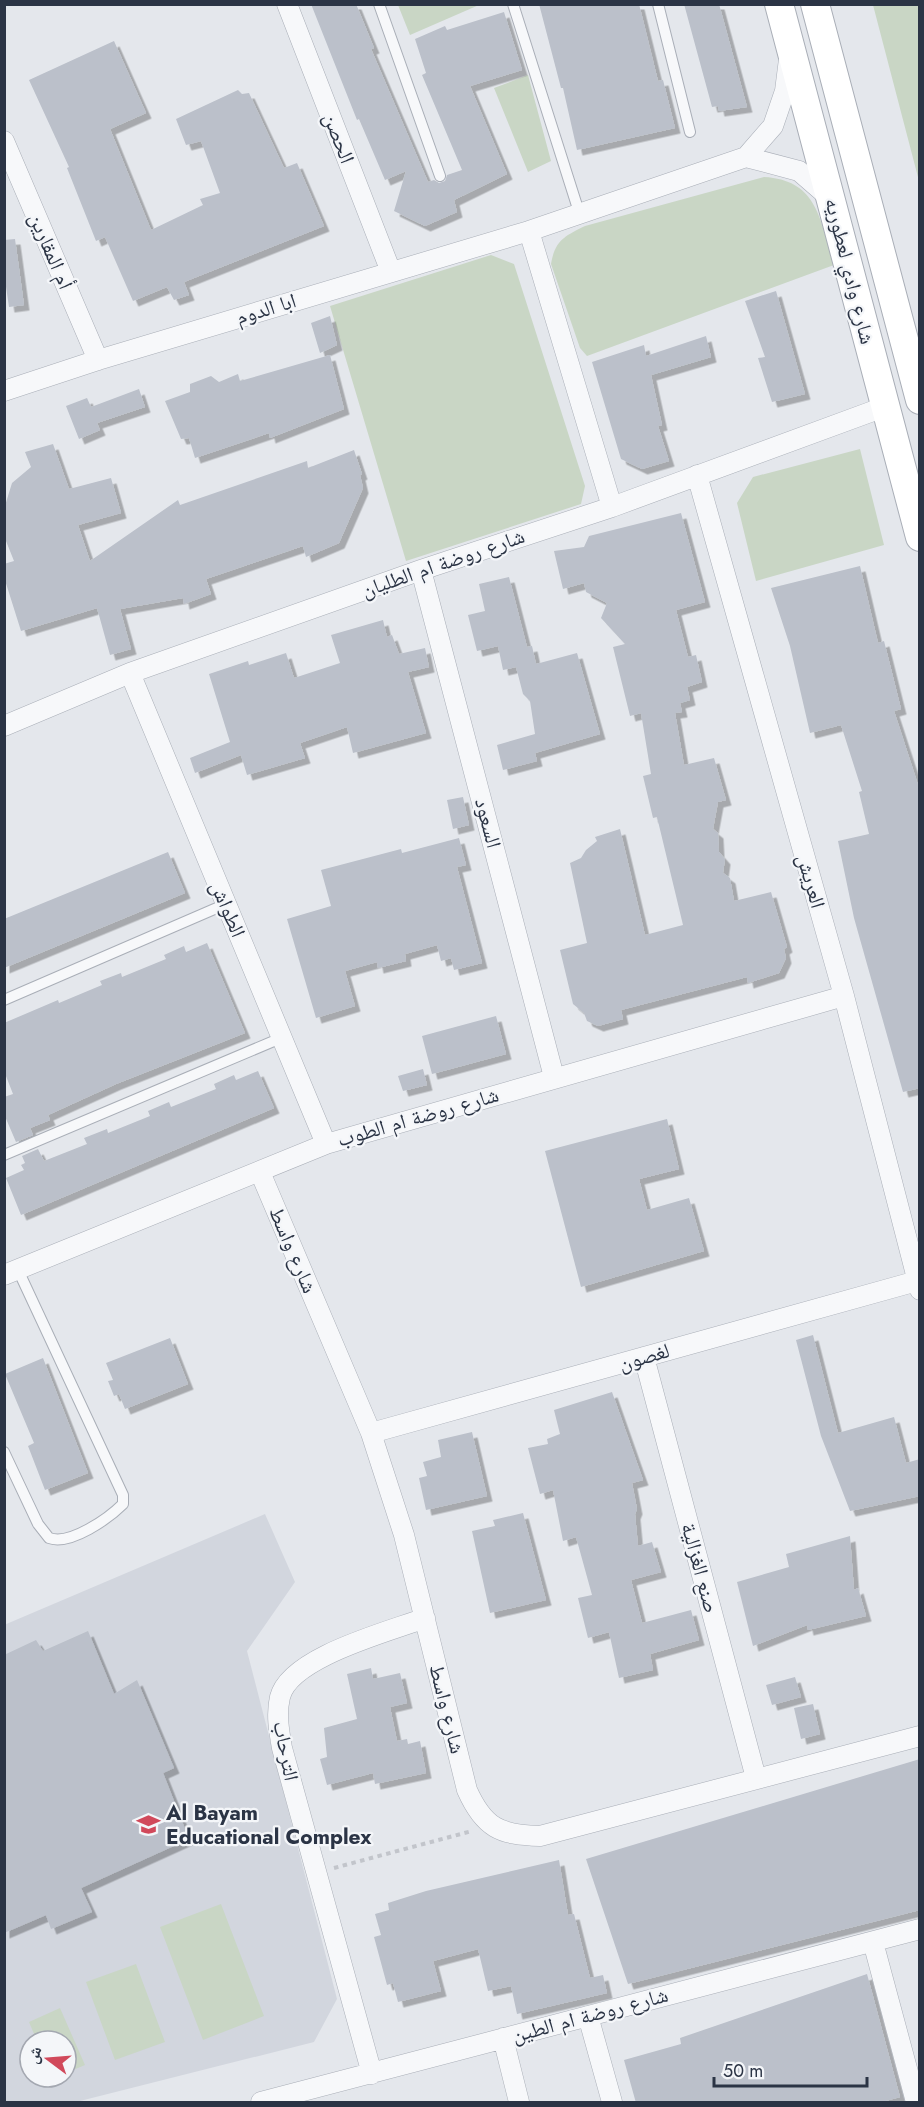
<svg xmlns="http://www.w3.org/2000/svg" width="924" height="2107" font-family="Jost,'Noto Naskh Arabic',sans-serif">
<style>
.built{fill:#d2d6de;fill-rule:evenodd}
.green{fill:#c9d6c5}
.building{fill:#bbc0ca;filter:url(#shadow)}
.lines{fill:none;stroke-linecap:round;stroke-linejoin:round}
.lane-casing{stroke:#a9aeb7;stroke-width:12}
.street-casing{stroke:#a9aeb7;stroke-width:21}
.secondary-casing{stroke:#a9aeb7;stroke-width:30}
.path{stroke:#c2c5cb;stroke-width:4;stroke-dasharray:4.5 4.5;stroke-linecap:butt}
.lane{stroke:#f7f8fa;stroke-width:10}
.street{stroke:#f7f8fa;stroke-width:20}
.secondary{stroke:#fff;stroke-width:28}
.labels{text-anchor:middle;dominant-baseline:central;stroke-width:4.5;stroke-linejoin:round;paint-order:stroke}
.street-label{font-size:21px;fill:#2b3445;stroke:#f4f6f9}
.poi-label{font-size:21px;font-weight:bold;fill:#2b3445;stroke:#f4f6f9;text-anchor:start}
</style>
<defs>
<filter id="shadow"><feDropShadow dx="5.5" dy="5.5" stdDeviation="0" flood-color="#0004"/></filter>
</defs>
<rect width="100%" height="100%" fill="#e4e7ec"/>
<!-- built -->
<path class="built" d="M265 1514 295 1582 247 1651 337 1999 314 2042 76 2102H5L4 1625ZM30 2041H66V2077H30Z"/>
<!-- green -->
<path class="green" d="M398 5H479L410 35Z
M873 5H919V181Z
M528 75 551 161 528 172 494 88Z
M764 177C819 180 820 222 834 265L587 356 580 348 551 264C555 240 565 236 585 226Z
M491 255 514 264 585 486 581 504 406 561 330 306Z
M860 449 884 545 756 581 737 503 753 477Z
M221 1904 264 2016 203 2040 160 1927Z
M136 1964 165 2042 115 2060 86 1982Z
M60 2008 85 2065 66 2073V2041H37L29 2022Z"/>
<!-- building -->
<path class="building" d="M311 4H356L374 48 371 49 428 182 434 180 439 183 445 181 447 175 462 170 422 75 426 73 415 39 445 26 447 30 504 12 522 70 470 86 507 174 454 200 457 212 425 226 394 211 406 171 385 180 359 119 357 120Z
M539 4H639L658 81 663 80 675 128 577 150 563 88H561Z
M684 4H719L747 107 719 111 718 106 712 107Z
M114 41 146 113 110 129 151 230 203 205 200 199 220 193 201 141 186 145 176 119 238 90 242 94 249 93 284 168 297 163 324 226 184 282 189 295 174 300 167 287 133 301 105 237 96 241 67 168 69 167 29 80Z
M15 239 24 305 9 307 4 273V240Z
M776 291 805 394 772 402 758 358 765 357 745 301Z
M330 316 337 345 320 353 311 323Z
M706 336 711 357 651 375 662 425 658 426 669 461 642 469 621 459 592 362 644 345 646 356Z
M330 355 344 409 270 438 269 433 195 458 189 438 181 439 165 401 190 392V384L211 376 219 382 238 374 240 381Z
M139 389 145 407 97 423 100 430 79 439 66 406 87 398 91 407Z
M53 444 69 489 111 478 121 513 78 525 90 561 178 500 180 505 307 461 308 468 354 450 362 474 360 475 363 488 339 543 306 557 303 546 206 579 211 594 184 604 183 598 120 609 131 649 110 655 97 608 21 631 4 577V564L14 561 4 536V509L12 483 31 467 25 452Z
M681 513 705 602 676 610 688 657 696 655 702 682 687 687 690 700 680 703 682 712 675 713 684 765 714 758 726 800 718 802 713 829 718 833 719 852 725 859 723 873 730 878 734 901 771 892 787 947 784 949 786 958 779 973 748 983 747 977 621 1010 623 1019 598 1026 587 1021 584 1013 573 1004 560 950 587 943 570 863 581 858 586 850 597 841 595 837 620 829 645 935 683 925 657 817 653 818 643 776 651 774 641 713 630 716 613 647 625 644 601 618 607 603 586 592 584 583 563 589 554 551 584 547 589 536Z
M860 566 878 643 884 641 901 709 894 711 920 791V1088L903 1092 854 918 838 841 869 834 859 792 862 791 841 725 810 733 790 646 771 588Z
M509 577 527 647 532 646 536 664 577 653 600 734 535 753 537 761 503 770 497 745 535 734 530 701 523 694 516 667 503 670 498 646 477 651 468 615 485 611 479 584Z
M383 620 387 637 392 635 399 654 425 648 429 667 408 672 426 733 353 753 347 727 300 743 305 758 247 775 241 755 195 773 190 758 230 742 209 674 248 661 249 665 286 653 294 678 340 663 331 635Z
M463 797 469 825 453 829 447 800Z
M459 838 466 865 457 867 482 963 454 970 451 958 441 961 437 945 405 954 406 961 378 968 377 962 345 971 355 1006 316 1018 287 919 331 906 321 870 401 849 402 853Z
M168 852 185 893 4 968V919Z
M207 943 245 1033 116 1084 48 1115 50 1120 30 1128 33 1135 16 1142 4 1114V1097L13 1094 4 1071V1023L58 1000 59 1003 102 985 100 981 121 973 122 977 166 959 164 955 184 946 186 952Z
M496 1016 506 1054 432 1074 422 1036Z
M423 1069 427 1085 403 1091 398 1076Z
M258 1071 274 1108 21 1215 6 1178 24 1170 21 1165 25 1163 22 1156 38 1149 44 1161 87 1144 84 1138 107 1129 108 1133 150 1116 148 1111 169 1102 171 1107 216 1089 214 1084 234 1075 236 1080Z
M667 1119 679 1169 639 1179 647 1210 689 1198 704 1251 581 1287 545 1151Z
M813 1335 838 1433 894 1417 906 1463 920 1459V1496L850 1511 821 1436 796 1340Z
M170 1338 188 1384 125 1409 119 1394 114 1396 108 1381 113 1380 106 1363Z
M43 1358 88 1473 45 1490 28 1446 34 1443 5 1374Z
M612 1392 643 1480 632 1483 637 1509 635 1514 638 1546 652 1542 661 1572 631 1580 642 1623 691 1610 699 1640 650 1654 653 1670 619 1678 609 1632 588 1638 578 1598 592 1595 576 1537 563 1541 553 1490 540 1494 528 1448 548 1444 547 1439 560 1434 554 1410Z
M472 1432 487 1496 426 1510 419 1478 427 1476 423 1462 441 1457 438 1440Z
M523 1513 546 1600 490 1613 472 1531 495 1526 493 1520Z
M850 1536 854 1590 858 1588 866 1616 808 1630 807 1625 753 1646 737 1582 789 1567 786 1554Z
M88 1631 114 1694 137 1680 174 1768 163 1773 189 1839 81 1888 92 1912 51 1929 46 1915 4 1933V1655L36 1640 43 1651Z
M371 1668 373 1679 400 1673 407 1703 390 1707 397 1741 407 1739 408 1744 420 1741 426 1773 375 1784 373 1773 327 1785 320 1759 327 1757 324 1728 357 1719 347 1674Z
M795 1677 801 1697 772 1705 766 1685Z
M813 1704 820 1734 801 1739 794 1708Z
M920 1759V1910L628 1984 586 1859Z
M559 1860 568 1915 574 1914 590 1978 603 1975 607 1993 517 2014 511 1986 488 1991 478 1949 433 1961 441 1991 398 2002 393 1983 387 1985 374 1937 381 1935 375 1914 389 1910 388 1903 426 1891Z
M867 1974 900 2097 878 2103H636L624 2060 681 2044 680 2038Z"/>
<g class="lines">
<defs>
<path id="lane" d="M379 4 440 176
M513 4 579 212
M658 4 690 132
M4 1000 226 904
M4 1155 281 1038
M4 1452 38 1524 49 1538C70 1546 109 1518 123 1504V1495L18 1270"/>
<path id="street" d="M287 4 391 272
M4 141 98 360
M746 157 799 171 830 198
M529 231 612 507
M4 391 98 360 529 231 746 157 773 126 785 91 789 59
M697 475 844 996 920 1290
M421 570 554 1077
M130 673 326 1144
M4 726 130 673 421 570 612 507 884 407
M260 1172 371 1433 404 1535 467 1790C484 1828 500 1835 540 1836L920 1736
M4 1275 326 1144 844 996
M644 1357 756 1778
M371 1433 917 1281
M873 1942 916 2102
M588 2016 612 2102
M503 2038 519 2102
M372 2074 282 1748C279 1731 276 1714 280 1697 290 1657 388 1632 425 1618
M261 2102 920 1929"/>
<path id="secondary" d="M779 4 920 537
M815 4 920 400"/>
</defs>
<!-- lane casing -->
<use href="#lane" class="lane-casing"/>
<!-- street casing -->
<use href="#street" class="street-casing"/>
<!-- secondary casing -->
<use href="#secondary" class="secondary-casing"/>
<!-- path -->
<path class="path" d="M334 1868 472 1831"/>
<!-- lane -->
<use href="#lane" class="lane"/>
<!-- street -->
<use href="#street" class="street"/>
<!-- secondary -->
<use href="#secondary" class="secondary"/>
</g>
<!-- icons -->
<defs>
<symbol id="school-bare" viewBox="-9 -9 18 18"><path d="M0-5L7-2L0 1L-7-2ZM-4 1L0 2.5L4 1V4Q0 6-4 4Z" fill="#d1495b" stroke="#f4f6f9" stroke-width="2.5" paint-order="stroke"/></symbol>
</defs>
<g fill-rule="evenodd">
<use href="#school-bare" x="132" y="1808" width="33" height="33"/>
</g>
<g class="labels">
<!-- street labels -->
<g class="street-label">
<text transform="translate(339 138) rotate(69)">الحصن</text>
<text transform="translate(51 251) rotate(67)">أم المقارين</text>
<text transform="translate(850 271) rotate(76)">شارع وادي لعطوريه</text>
<text transform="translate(266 309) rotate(-17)">ابا الدوم</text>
<text transform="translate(443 563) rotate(-19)">شارع روضة ام الطليان</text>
<text transform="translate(488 823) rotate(75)">السعود</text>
<text transform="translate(811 881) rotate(74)">العريش</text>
<text transform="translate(228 909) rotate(67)">الطواش</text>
<text transform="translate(418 1117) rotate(-16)">شارع روضة ام الطوب</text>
<text transform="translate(293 1250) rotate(67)">شارع واسط</text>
<text transform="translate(644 1357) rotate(-16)">لغصون</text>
<text transform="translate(700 1568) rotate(75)">صنع الغزالية</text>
<text transform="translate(447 1709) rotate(76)">شارع واسط</text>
<text transform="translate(286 1751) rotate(79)">الترحاب</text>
<text transform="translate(590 2015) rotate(-15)">شارع روضة ام الطين</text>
</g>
<!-- poi labels -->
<g class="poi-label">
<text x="166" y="1813">Al Bayam<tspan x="166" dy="24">Educational Complex</tspan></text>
</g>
</g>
<!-- border -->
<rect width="924" height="2107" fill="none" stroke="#2b3445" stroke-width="12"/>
<!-- north arrow -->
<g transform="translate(48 2059) rotate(286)"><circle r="28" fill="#f4f6f9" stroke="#a4a8b1" stroke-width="1.5"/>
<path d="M0-4.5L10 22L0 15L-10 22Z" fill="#d1495b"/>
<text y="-9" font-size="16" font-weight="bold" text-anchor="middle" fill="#2b3445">ش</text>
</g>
<!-- scale -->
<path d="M714 2077v9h153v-9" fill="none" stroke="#2b3445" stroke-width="3"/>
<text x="723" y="2077" font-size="18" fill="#2b3445" stroke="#f4f6f9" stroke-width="4.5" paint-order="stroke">50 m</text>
</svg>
